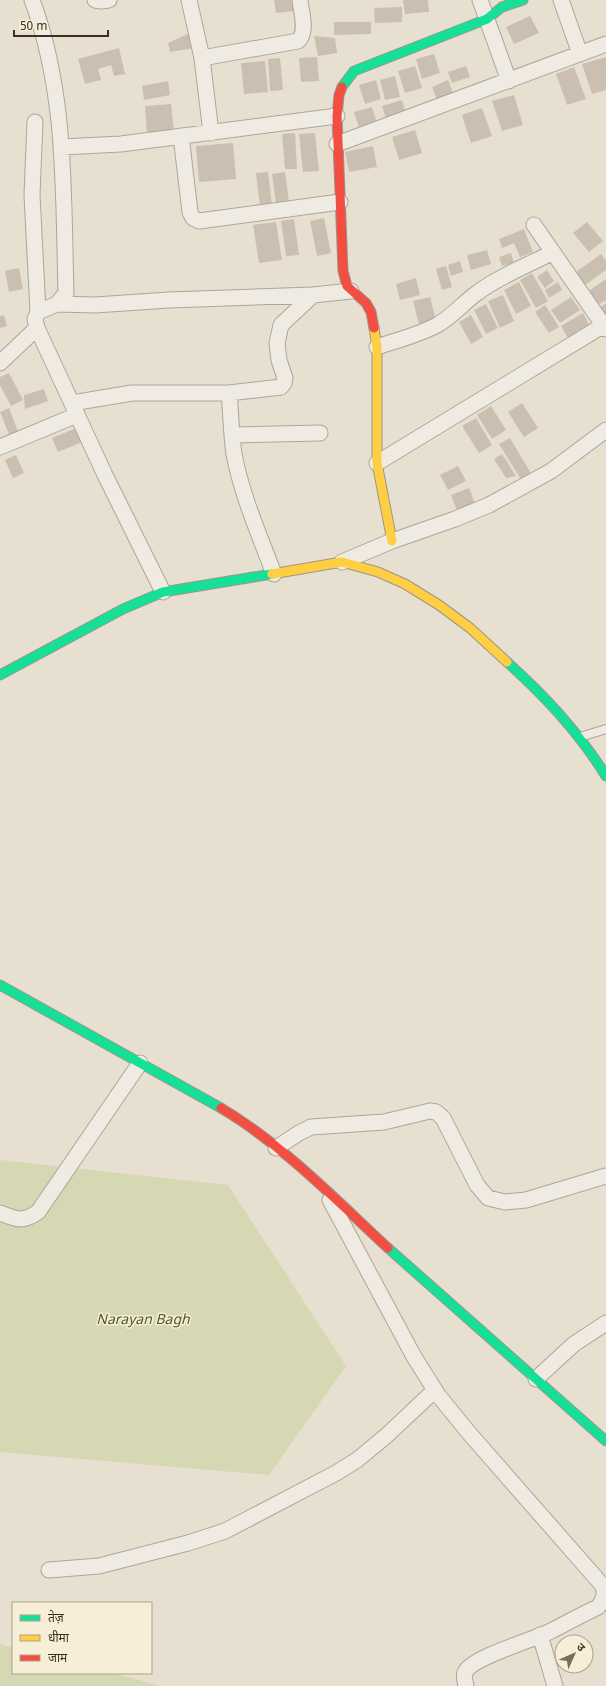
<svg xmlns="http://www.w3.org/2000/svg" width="606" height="1686" font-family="Georgia,'Noto Sans Devanagari',serif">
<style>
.green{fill:#d6d7b3}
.building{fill:#cbbfb2}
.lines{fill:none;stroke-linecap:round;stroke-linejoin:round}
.lane-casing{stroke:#ada599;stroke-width:10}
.street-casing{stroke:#ada599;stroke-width:17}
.fast-casing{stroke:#9c958a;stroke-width:11}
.slow-casing{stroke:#9c958a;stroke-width:11}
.jam-casing{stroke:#9c958a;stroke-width:11}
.lane{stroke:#efebe3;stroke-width:8}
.street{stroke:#efebe3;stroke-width:15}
.fast{stroke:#16e098;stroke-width:9}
.slow{stroke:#ffcf43;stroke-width:9}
.jam{stroke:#f24e42;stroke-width:9}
.labels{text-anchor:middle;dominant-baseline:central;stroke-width:3;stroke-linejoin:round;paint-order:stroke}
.park-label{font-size:14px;font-style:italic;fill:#4d5a26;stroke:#f7eed8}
</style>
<rect width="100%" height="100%" fill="#e7e0d1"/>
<!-- green -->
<path class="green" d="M0 1160 228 1185 346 1366 269 1475 0 1452Z
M0 1644 13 1648V1673H112L161 1686H0Z"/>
<!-- building -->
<path class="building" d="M274 0H295L296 11 276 13Z
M403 0H428L429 12 405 14Z
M402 7V22L375 23 374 8Z
M530 16 539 33 514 44 506 27Z
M334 22H371V34L334 35Z
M192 32 195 48 170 52 168 43Z
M314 36 335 38 337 53 318 56Z
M119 48 125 74 114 76 111 65 98 69 101 80 85 84 78 59Z
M434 54 440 73 422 79 416 59Z
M317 57 319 81 301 82 299 58Z
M606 57V90L592 94 582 64Z
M280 58 283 90 270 91 268 59Z
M265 61 268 92 244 94 241 63Z
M415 66 422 88 405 93 398 71Z
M466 66 470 77 452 83 448 72Z
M574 67 586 99 567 105 556 74Z
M395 76 400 97 385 100 380 80Z
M376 80 381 99 365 104 359 85Z
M448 80 453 93 437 100 432 87Z
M168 81 170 95 144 100 142 86Z
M514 95 523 125 502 131 492 101Z
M402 100 406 113 386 119 382 106Z
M171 104 174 131 147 133 145 106Z
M372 107 378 126 360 131 354 112Z
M482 108 492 136 471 143 462 115Z
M415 130 422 153 399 160 392 137Z
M295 133 297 169H285L282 134Z
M315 133 319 171 303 172 299 134Z
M233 143 236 179 199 182 196 146Z
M373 146 377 167 349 172 345 152Z
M268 172 272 205 260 207 256 173Z
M285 172 289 202 276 204 272 174Z
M324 218 331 253 317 256 310 221Z
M294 219 299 255 286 256 281 221Z
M276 222 282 260 259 263 253 225Z
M587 222 603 241 589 252 573 233Z
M524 229 533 252 520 257 514 243 502 248 499 239Z
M487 250 491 264 471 270 467 255Z
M511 253 514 263 502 266 499 257Z
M601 254 606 261V270L585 285 576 272Z
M460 261 463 272 451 276 448 265Z
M446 266 452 287 442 290 436 269Z
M19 268 23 289 9 292 5 271Z
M547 270 554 281 545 288 537 277Z
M532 273 548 301 536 308 520 280Z
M416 278 420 295 400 300 396 284Z
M606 279V300L596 306 587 292Z
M519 282 531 306 516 314 504 290Z
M558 282 562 290 549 298 545 290Z
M503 295 514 321 500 328 488 301Z
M430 297 436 320 419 324 413 301Z
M571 297 580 310 560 323 551 310Z
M606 303V320L598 309Z
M486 304 498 328 486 334 474 310Z
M545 305 559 327 549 333 535 312Z
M583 313 591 328 569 340 561 326Z
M4 315 7 326 0 328V316Z
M471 315 483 337 471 344 459 322Z
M9 373 23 400 11 406 0 385V377Z
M44 389 48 401 25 409 24 395Z
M522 403 538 428 524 437 508 412Z
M491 406 506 430 492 439 477 415Z
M9 408 19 434 10 437 0 412Z
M476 418 492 445 479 453 462 426Z
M79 427 85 441 58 452 52 438Z
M510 438 532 475 522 481 499 444Z
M502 454 516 476 506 478 494 459Z
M16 455 24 473 13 478 5 460Z
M458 466 466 481 448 490 440 475Z
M469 488 476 506 458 513 451 495Z"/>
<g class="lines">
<defs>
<path id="lane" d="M580 737 606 729"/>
<path id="street" d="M32 0C67 93 63 194 66 293L57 304 38 312 35 319 37 328 105 475 163 592
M95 0 101 1 109 0
M189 0 202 58 211 133
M480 0 509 81
M561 0 580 54
M202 58 298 41C308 32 301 12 300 0
M35 122 32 195 38 312
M181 136 190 212 193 218 199 221 340 202
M337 144 606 44
M61 147 121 144 337 116
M534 225 606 329
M57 304 95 305 169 300 313 295 351 291
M377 347C397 340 419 335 437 325 453 316 463 303 477 293 499 276 529 265 553 252
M0 363 37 328
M229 393C231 413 231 434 234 454 242 496 259 534 274 574
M72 403 132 393H229L281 387 284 383 285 378 279 360 277 343 281 325 313 295
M232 435 320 433
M0 447 77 415
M377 463 604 325
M342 562 392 541 455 519 489 505 551 471 606 430
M276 1148 299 1133 311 1127 384 1122 430 1111 436 1112 443 1118 477 1185 488 1198 505 1202 526 1200 606 1176
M330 1200 413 1355 438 1395 469 1433 603 1586C605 1595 604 1600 598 1607 581 1615 565 1624 549 1632 532 1640 474 1657 466 1671 463 1675 465 1681 466 1686
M0 1213C16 1219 22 1223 38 1212L140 1063
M536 1379 574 1344 606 1323
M49 1570 99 1566 188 1543 225 1531 336 1473 357 1460 386 1436 435 1390
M540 1635 555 1686"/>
<path id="fast" d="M342 87 354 71 487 19 502 7 523 0
M507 662C544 695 580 734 606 776
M0 675 123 609 163 592 272 574
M0 985 221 1108
M388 1248 606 1441"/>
<path id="slow" d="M374 328 377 347V463L392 541
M272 574 342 562 378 572 405 584 439 605 470 628 507 662"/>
<path id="jam" d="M342 87 339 95 337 116 343 271 347 286 366 303 371 312 374 328
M221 1108C283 1145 335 1199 388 1248"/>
</defs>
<!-- lane casing -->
<use href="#lane" class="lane-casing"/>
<!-- street casing -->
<use href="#street" class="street-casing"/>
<!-- fast casing -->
<use href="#fast" class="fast-casing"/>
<!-- slow casing -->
<use href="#slow" class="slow-casing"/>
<!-- jam casing -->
<use href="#jam" class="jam-casing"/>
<!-- lane -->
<use href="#lane" class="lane"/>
<!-- street -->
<use href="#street" class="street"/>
<!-- fast -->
<use href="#fast" class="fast"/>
<!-- slow -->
<use href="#slow" class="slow"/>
<!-- jam -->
<use href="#jam" class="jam"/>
</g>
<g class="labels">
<!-- park labels -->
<g class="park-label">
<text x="143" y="1320">Narayan Bagh</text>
</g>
</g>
<!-- legend -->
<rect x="12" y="1602" width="140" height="72" fill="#f7eed8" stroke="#ada18e"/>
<rect x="20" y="1615" width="20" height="6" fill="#16e098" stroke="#ada18e"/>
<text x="48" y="1622" font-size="12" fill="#3d2e20">तेज़</text>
<rect x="20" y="1635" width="20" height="6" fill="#ffcf43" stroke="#ada18e"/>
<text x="48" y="1642" font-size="12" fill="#3d2e20">धीमा</text>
<rect x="20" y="1655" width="20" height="6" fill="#f24e42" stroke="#ada18e"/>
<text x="48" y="1662" font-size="12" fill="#3d2e20">जाम</text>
<!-- north arrow -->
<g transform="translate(574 1654) rotate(45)"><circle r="19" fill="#f7eed8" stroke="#ada18e"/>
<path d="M0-3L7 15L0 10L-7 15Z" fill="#786c5e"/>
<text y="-6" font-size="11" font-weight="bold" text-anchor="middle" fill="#3d2e20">उ</text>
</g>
<!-- scale -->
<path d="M14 30v6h94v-6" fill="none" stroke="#3d2e20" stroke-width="2"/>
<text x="20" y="30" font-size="12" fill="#3d2e20" stroke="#f7eed8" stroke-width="3" paint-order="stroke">50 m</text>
</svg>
